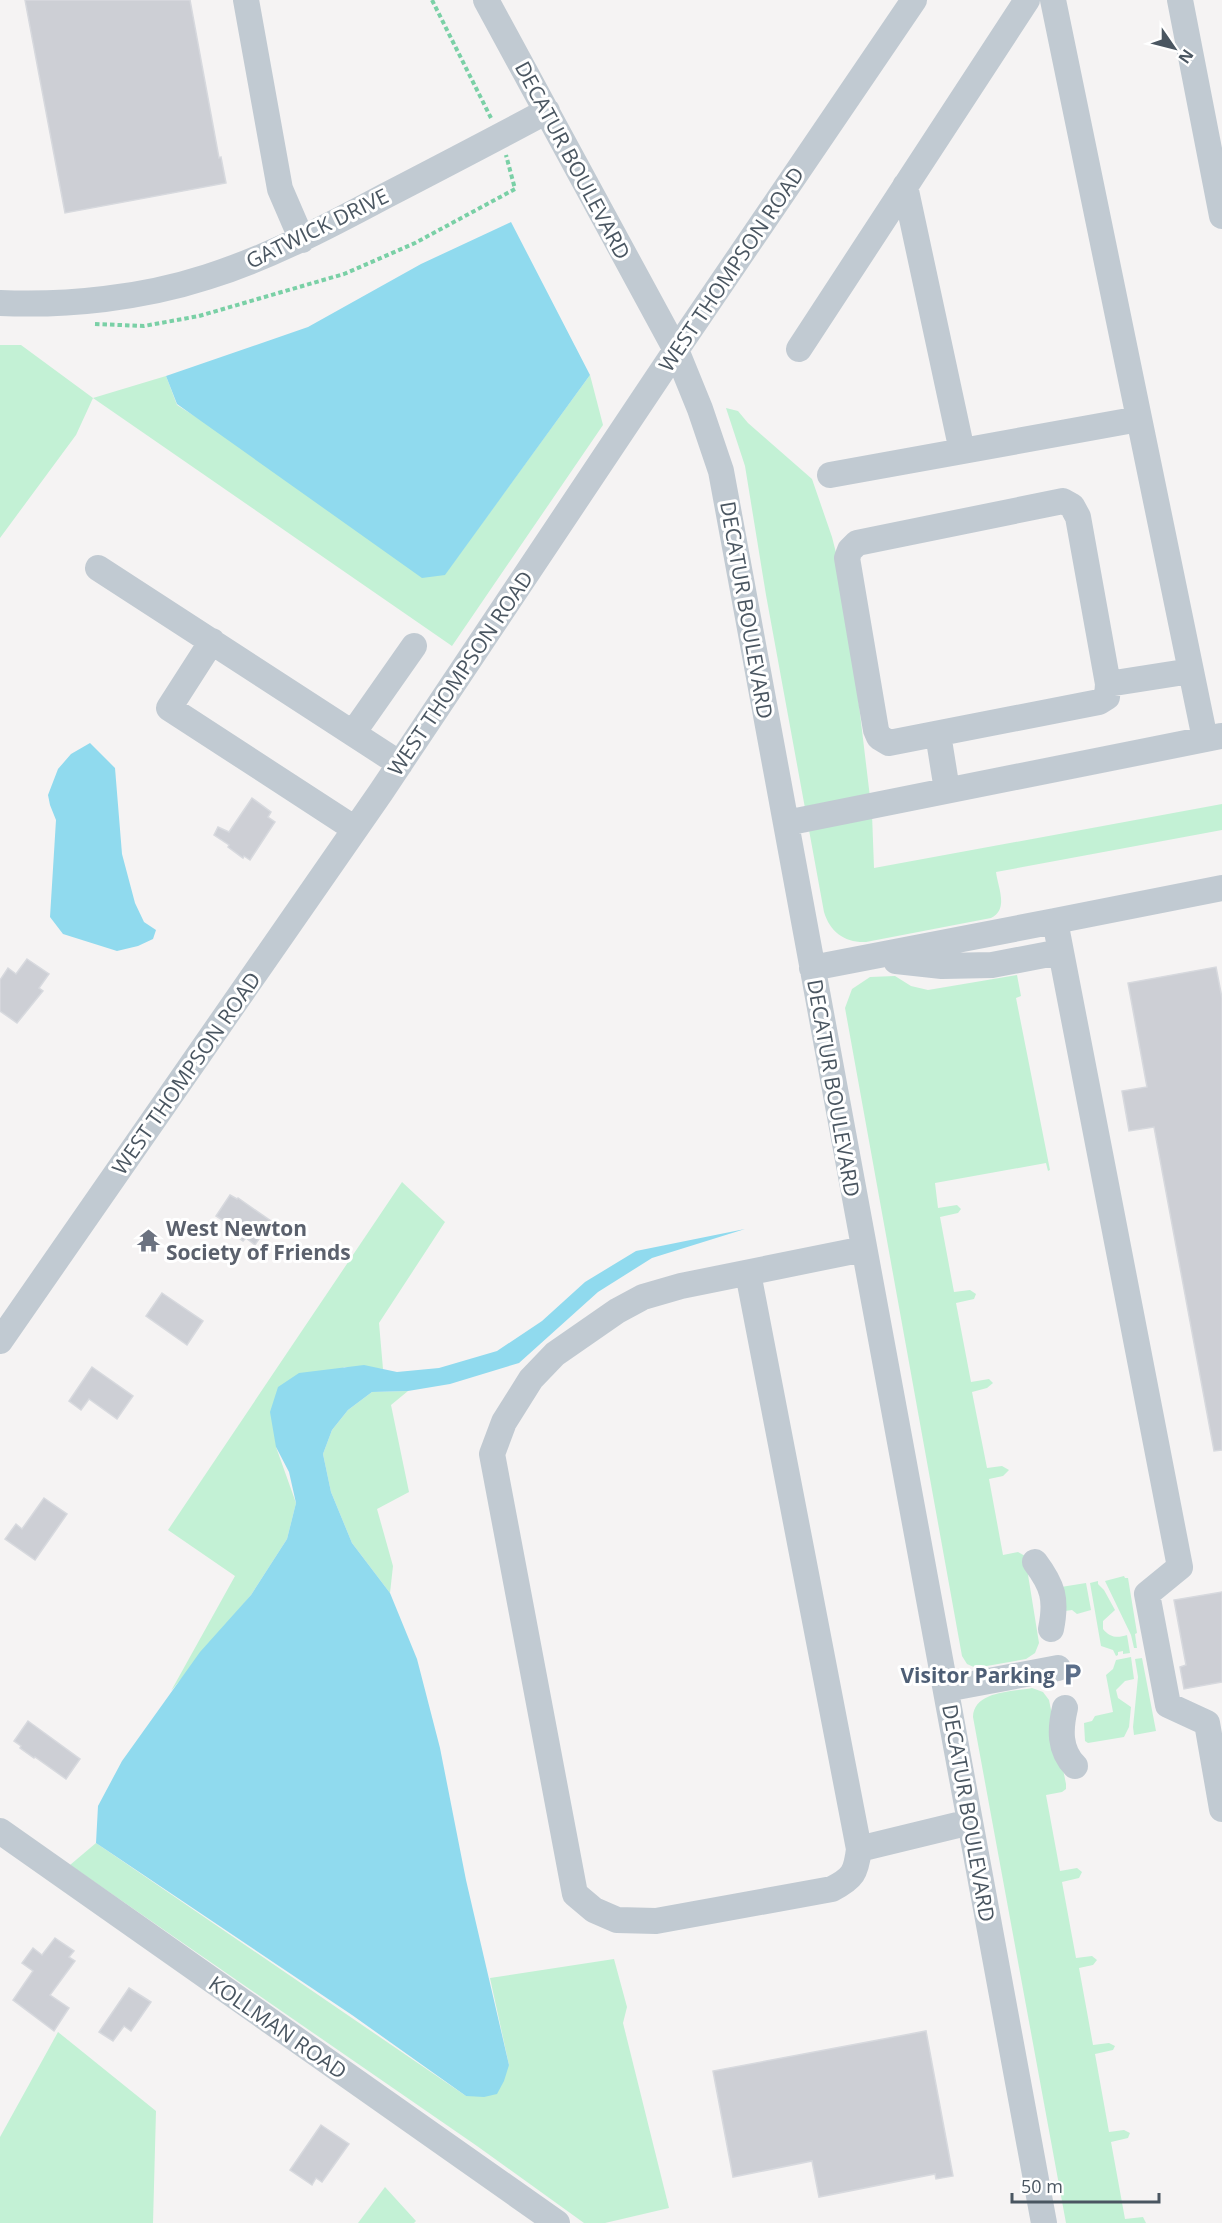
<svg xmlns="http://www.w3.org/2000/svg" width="1222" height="2223" font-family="'Open Sans',sans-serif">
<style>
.green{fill:#c3f1d5}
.water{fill:#90daee}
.building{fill:#cdcfd5;stroke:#d7d9de;stroke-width:1.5}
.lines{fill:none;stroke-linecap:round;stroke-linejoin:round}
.path{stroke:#7ad0a6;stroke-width:4;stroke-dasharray:4.5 3;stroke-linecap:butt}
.minor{stroke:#c1cad2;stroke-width:26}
.labels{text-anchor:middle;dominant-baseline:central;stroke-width:6;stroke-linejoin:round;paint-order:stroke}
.street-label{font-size:21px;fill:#4a5661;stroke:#fff}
.worship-label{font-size:21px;font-weight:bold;fill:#5b616d;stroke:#fff;text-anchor:start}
.service-label{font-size:21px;font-weight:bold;fill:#4e5e75;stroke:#fff;text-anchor:end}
</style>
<rect width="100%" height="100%" fill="#f5f3f3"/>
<!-- green -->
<path class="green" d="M0 345H21L93 398 166 376 177 405 445 574 590 375 603 425 452 646 93 398 76 435 0 538Z
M726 408 738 411 748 423 812 479 832 537 845 588 872 814 874 868 1222 804V830L996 872C998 888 1009 909 991 918L866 942C845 943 830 932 824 912L766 595 745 466Z
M1017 975 1021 996 1016 998 1050 1170 1048 1171 1046 1163 935 1183 938 1208 957 1205 961 1209 958 1213 940 1217 954 1292 970 1290 976 1294 974 1299 956 1303 971 1382 989 1379 993 1383 987 1388 972 1392 987 1468 1002 1466 1009 1470 1003 1476 989 1479 1003 1555 1018 1552 1025 1556 1039 1643 1035 1653 1026 1659 981 1667 976 1668 967 1664 962 1656 845 1008 852 989 870 977 895 976 911 986 928 990Z
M402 1182 445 1222 379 1323 383 1369 344 1367 276 1447 296 1503 287 1539 251 1595 171 1691 235 1576 168 1530Z
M408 1391 391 1405 409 1492 377 1509 393 1566 390 1593 352 1543 331 1492 323 1454 332 1430 348 1410 372 1392Z
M1124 1576 1125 1578H1128L1137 1633 1135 1634 1137 1648H1134L1131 1635 1105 1581Z
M1098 1581V1584L1104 1590 1115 1610 1103 1621V1629C1110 1638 1118 1638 1127 1635L1130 1653 1123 1654V1651L1118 1652V1655L1116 1656 1113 1650 1101 1646 1090 1583Z
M1086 1583 1091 1610 1077 1614 1072 1610 1065 1611 1061 1587Z
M1131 1657 1134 1679 1125 1681 1116 1690 1118 1698 1131 1707 1129 1727 1124 1737 1088 1743 1085 1741 1084 1723 1092 1721 1095 1716 1113 1712 1106 1675 1113 1669 1116 1660Z
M1142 1658 1156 1731 1134 1735 1133 1727 1138 1677 1135 1659Z
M1032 1688 1043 1692 1049 1700 1066 1784V1789L1062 1792 1046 1795 1060 1871 1077 1868 1082 1872 1079 1878 1062 1882 1076 1958 1092 1956 1097 1960 1093 1965 1079 1968 1093 2045 1109 2043 1115 2046 1113 2050 1095 2054 1109 2132 1124 2130 1130 2133 1128 2138 1111 2142 1125 2219 1143 2217 1146 2223H1066L973 1717C974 1691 1012 1692 1032 1688Z
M96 1843 466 2096 509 2065 490 1978 614 1959 627 2007 623 2023 669 2208 605 2223H584L477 2146 70 1865Z
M58 2032 156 2111 153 2223H0V2137Z
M385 2187 416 2221 414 2223H358Z"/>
<!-- water -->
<path class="water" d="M511 222 590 375 445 575 422 578 177 404 166 376 308 327 421 264Z
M90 743 115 768 122 854 135 903 144 922 156 930 153 939 138 946 117 951 63 934 50 917 56 820 50 805 48 795 58 769 71 754Z
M745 1229 652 1258 598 1292 519 1363 450 1384 408 1391 372 1392 348 1410 332 1430 323 1454 331 1492 352 1543 390 1593 417 1659 440 1748 466 1880 509 2065 504 2081 497 2094 484 2097 466 2096 352 2015 96 1843 98 1806 122 1761 200 1652 251 1595 287 1539 296 1503 289 1472 276 1447 270 1412 278 1387 299 1373 364 1365 397 1372 439 1368 497 1351 542 1321 585 1282 636 1251Z"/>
<!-- building -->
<path class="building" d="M25 0H190L219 158 221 157 226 183 65 213Z
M252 798 271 812 268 817 275 822 250 860 244 856 243 858 228 847 229 845 214 835 218 827 229 832Z
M27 959 49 974 39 988 43 991 17 1023 0 1011V980L8 968 16 974Z
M1216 967 1222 998V1450L1214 1451 1154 1127 1129 1131 1122 1091 1147 1087 1128 983Z
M230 1195 237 1199 238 1198 271 1221 255 1245 246 1238 243 1241 225 1228 224 1221 216 1216Z
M162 1293 203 1321 187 1345 146 1316Z
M92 1367 133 1396 117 1419 89 1399 81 1410 69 1401Z
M44 1498 67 1514 35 1560 5 1539 16 1524 22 1529Z
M1222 1592V1682L1184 1689 1180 1667 1186 1665 1174 1600Z
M28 1721 80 1759 66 1779 35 1757 34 1758 20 1748 21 1746 14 1741Z
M55 1938 74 1951 69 1957 75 1961 50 1995 69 2008 54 2031 13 2000 33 1971 22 1963 33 1948 42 1955Z
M129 1988 151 2002 131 2031 124 2026 113 2041 99 2032Z
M926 2031 953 2176 936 2179 935 2174 819 2197 812 2161 733 2177 713 2071Z
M321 2125 349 2144 322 2182 316 2178 312 2185 290 2170Z"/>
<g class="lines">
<!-- path -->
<path class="path" d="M432 0 491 118
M95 324 144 326 199 316 344 274 415 243 515 189 506 155"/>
<!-- minor -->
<path class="minor" d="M246 0 280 189 302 240
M486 0 676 350 700 409 721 471 1044 2223
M1053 0 1205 739
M1180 0 1222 216
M905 186 962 451
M0 303C68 306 142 298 207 277 270 257 327 227 385 196 439 168 493 140 547 111
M799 349 1027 0
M830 475 1139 419
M1063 501 1072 506 1078 517 1108 684 1107 697 1099 702 889 743 879 737 876 730 847 558 850 550 857 543Z
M98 568 400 764
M212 641 169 708 355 829
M1108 684 1191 671
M353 733 414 646
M938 734 947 790
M786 823 1221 736
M1222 888 1055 921 1180 1567 1147 1594 1168 1705 1207 1723 1222 1809
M896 961 942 966 992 965 1060 952
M812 968 1055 921
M864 1249 681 1286 643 1297 617 1311 555 1354 531 1379 504 1422 492 1454 575 1894 594 1910 617 1920 656 1921 832 1889C853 1878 856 1873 859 1849L970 1822
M748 1273 859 1849
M0 1341 381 792 676 350 914 0
M1035 1562C1053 1586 1057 1599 1051 1629
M946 1689 1058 1668
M1065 1708C1060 1729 1059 1750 1075 1766
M0 1831 557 2223"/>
</g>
<!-- icons -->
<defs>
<symbol id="temple-bare" viewBox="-9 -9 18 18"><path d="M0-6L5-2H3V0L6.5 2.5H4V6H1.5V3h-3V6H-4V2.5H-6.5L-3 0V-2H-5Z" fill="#6b7280" stroke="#fff" stroke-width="2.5" paint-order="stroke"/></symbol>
<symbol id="parking-bare" viewBox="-9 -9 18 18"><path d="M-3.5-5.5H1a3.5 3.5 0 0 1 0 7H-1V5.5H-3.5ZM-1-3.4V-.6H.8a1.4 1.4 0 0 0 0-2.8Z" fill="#5c6f8a" stroke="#fff" stroke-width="2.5" paint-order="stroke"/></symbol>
</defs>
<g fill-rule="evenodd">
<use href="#temple-bare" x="132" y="1224" width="33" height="33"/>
<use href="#parking-bare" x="1056" y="1658" width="33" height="33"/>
</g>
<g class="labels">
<!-- street labels -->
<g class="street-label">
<text transform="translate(573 160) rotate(62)">DECATUR BOULEVARD</text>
<text transform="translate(317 228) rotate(-26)">GATWICK DRIVE</text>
<text transform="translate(731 269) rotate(-56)">WEST THOMPSON ROAD</text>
<text transform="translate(747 610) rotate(80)">DECATUR BOULEVARD</text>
<text transform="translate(460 673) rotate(-56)">WEST THOMPSON ROAD</text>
<text transform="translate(186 1073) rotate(-55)">WEST THOMPSON ROAD</text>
<text transform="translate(834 1088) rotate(80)">DECATUR BOULEVARD</text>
<text transform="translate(969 1813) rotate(80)">DECATUR BOULEVARD</text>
<text transform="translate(278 2027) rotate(35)">KOLLMAN ROAD</text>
</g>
<!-- worship labels -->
<g class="worship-label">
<text x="166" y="1228">West Newton<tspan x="166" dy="24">Society of Friends</tspan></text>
</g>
<!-- service labels -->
<g class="service-label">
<text x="1055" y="1675">Visitor Parking</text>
</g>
</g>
<!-- north arrow -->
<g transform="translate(1174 48) rotate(125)" stroke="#ffffff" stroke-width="4.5" paint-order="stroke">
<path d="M0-4.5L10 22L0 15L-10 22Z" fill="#4a5661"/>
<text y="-9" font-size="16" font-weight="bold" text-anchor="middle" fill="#4a5661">N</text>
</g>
<!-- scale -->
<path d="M1012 2193v9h147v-9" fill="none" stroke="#4a5661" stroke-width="3"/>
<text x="1021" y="2193" font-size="18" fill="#4a5661" stroke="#ffffff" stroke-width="4.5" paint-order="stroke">50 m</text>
</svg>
